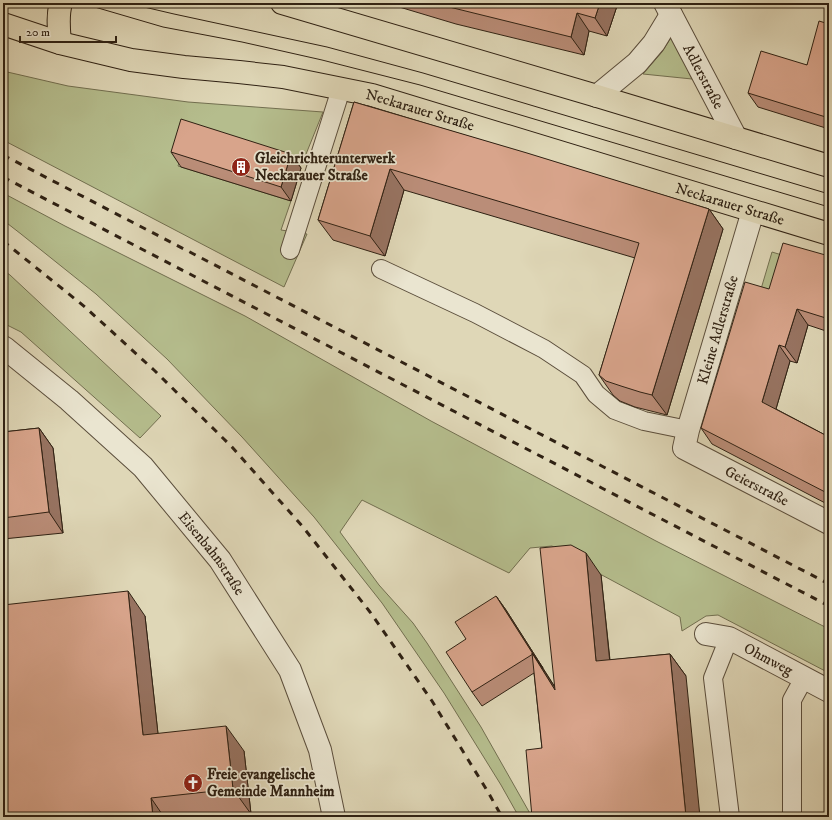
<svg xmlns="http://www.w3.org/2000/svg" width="832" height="820" font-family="'IM FELL DW Pica',serif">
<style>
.grass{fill:#b5bd8d;stroke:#726f50}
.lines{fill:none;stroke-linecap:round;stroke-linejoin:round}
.service-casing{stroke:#5b4e3c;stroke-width:20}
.minor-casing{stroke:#5b4e3c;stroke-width:24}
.primary-casing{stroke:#2f2113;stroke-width:24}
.service{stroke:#eae5d0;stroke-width:18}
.minor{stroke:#eae5d0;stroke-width:22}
.primary{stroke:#dfd7b7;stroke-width:22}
.tram{stroke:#2f2113;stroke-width:1}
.rail{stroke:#2f2113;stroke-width:3;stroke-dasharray:7 7;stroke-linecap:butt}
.wall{fill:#ba8d78;stroke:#2f2113}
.shaded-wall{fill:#977361;stroke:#2f2113}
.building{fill:#d8a48b;stroke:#2f2113}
.labels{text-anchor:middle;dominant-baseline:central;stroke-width:3.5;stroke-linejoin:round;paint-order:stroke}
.street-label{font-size:15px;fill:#2f2113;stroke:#eae5d0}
.poi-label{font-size:15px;font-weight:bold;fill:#2f2113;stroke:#eae5d0;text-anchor:start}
</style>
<rect width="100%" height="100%" fill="#dfd7b7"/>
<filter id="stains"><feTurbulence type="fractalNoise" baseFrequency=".005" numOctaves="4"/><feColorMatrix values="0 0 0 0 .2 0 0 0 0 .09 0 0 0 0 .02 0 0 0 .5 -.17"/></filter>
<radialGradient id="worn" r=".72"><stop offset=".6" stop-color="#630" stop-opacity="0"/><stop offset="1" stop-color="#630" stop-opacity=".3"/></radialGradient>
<!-- grass -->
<path class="grass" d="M672 36 692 79 643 74 662 52Z
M3 71 68 86 188 102 323 112 302 164 189 129 178 166 291 201 281 230 307 234 284 287 3 140Z
M3 193 65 226 245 316 431 421 656 541 829 629V673L718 615 706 616 682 631 680 617 587 567 552 546 530 548 509 573 362 500 340 532 379 585 413 623 427 643 481 727 532 817H519L501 785 444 693 382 603 314 517 242 437 167 359 96 294 21 234 3 220Z
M772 252 795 259 783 296 761 289Z
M3 270 10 275 161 416 140 438 21 332 3 323Z"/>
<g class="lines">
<defs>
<path id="service" d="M290 250 341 89
M381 269 475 313 544 349 583 375 596 394 615 410 644 421 688 430
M729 638 713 678 730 817
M792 817V700L804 678"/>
<g id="minor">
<path id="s1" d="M665 3 736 138"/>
<path d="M597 96 637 63 654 43 671 15"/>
<path id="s2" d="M753 211 688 430 684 448 829 523"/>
<path id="s3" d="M3 347 6 349 69 400 143 467 220 560 290 670 320 750 334 817"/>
<path id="s4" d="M706 634 729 638 829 691"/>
</g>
<g id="primary">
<path d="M282 3 597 96 829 166"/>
<path id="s5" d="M3 24 60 43 131 60 184 67 239 72 283 77 372 95 829 234"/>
<path d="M60 43C59 30 57 16 61 3"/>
</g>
</defs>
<!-- service casing -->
<use href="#service" class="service-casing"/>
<!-- minor casing -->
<use href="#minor" class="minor-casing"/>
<!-- primary casing -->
<use href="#primary" class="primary-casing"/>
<!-- service -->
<use href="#service" class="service"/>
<!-- minor -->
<use href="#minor" class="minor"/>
<!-- primary -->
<use href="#primary" class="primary"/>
<!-- tram -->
<path class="tram" d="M81 3 163 27 242 42 322 60 420 85 829 207
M127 3 174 14 327 47 423 73 829 194"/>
<!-- rail -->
<path class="rail" d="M3 155 829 584
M3 177 829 606
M3 241 85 307 155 371 232 447 303 527 370 612 432 701 488 792 502 817"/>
</g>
<!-- wall -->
<path class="wall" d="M386 3H618L607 36 589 31 584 55 456 24Z
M829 24V129L758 107 748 93 807 65Z
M354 102 709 209 723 229 667 415 635 407 620 401 613 395 599 375 635 258 404 190 385 256 333 240 318 220Z
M171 152 291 154 301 168 291 201 181 167Z
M829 256V332L808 325 797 363 790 361 776 409 829 437V505L712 444 701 428 769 289Z
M39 428 53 448 63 533 3 539V432Z
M601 575 610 660 670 654 686 676 542 748 534 673 482 706 472 692 466 639 496 596 506 610 555 687Z
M145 616 158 734 244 751 251 814 223 817H3Z"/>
<!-- shaded-wall -->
<path class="shaded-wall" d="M600 3H618L607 36 595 18Z
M577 13 589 31 584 55 571 37Z
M291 154 301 168 291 201 281 187Z
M390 169 404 190 385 256 370 236Z
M709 209 723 229 667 415 652 395Z
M797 309 808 325 797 363 785 347Z
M779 345 790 361 773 419 762 402Z
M39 428 53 448 63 533 49 512Z
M586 553 601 575 612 683 596 661Z
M128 591 145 616 161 761 143 735Z
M496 596 506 610 543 668 533 654Z
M532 653 547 675 571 713 555 690Z
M670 654 686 676 700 817H686Z
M226 726 244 751 251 814 233 789Z
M151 798 164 817H153Z"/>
<!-- building -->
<path class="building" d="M433 3H600L595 18 577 13 571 37Z
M819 21 829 24V118L748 93 761 51 807 65Z
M354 102 527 153 709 209 652 395 640 392 621 386 606 381 599 375 639 243 390 169 370 236 318 220Z
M181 119 291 154 281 187 171 152Z
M783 243 829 256V319L797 309 785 347 779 345 762 402 829 437V494L701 428 745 282 769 289Z
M39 428 49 512 3 518V432Z
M571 545 586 553 596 661 670 654 686 817H532L526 750 542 748 532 653 555 690 540 548Z
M128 591 143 735 226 726 233 789 151 798 153 817H3V605Z
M496 596 533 654 472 692 446 652 466 639 455 622Z"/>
<!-- icons -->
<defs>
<symbol id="building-disc" viewBox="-11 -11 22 22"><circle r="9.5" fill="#8f2418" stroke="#eae5d0"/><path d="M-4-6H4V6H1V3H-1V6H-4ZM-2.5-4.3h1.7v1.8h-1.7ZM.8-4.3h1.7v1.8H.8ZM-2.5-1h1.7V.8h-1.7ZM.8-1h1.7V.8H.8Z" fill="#fff"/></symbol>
<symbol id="church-disc" viewBox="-11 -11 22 22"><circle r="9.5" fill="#8f2418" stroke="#eae5d0"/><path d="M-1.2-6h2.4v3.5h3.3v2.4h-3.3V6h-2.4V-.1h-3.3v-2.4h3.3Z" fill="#fff"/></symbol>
</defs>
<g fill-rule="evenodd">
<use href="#building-disc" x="230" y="156" width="22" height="22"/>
<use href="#church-disc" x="182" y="772" width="22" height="22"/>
</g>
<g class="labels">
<!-- street labels -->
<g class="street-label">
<text stroke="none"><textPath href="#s1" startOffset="83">Adlerstraße</textPath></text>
<text stroke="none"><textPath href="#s5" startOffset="427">Neckarauer Straße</textPath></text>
<text stroke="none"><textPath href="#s5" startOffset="751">Neckarauer Straße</textPath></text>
<text transform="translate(718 330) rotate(-74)">Kleine Adlerstraße</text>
<text stroke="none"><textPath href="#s2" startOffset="329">Geierstraße</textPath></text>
<text stroke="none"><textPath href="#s3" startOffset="295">Eisenbahnstraße</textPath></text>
<text stroke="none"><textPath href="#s4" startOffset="68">Ohmweg</textPath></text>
</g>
<!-- poi labels -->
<g class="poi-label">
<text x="255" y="158">Gleichrichterunterwerk<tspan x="255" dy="17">Neckarauer Straße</tspan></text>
<text x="207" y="774">Freie evangelische<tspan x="207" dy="17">Gemeinde Mannheim</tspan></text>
</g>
</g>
<!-- margin -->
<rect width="832" height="820" fill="none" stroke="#dfd7b7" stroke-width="16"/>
<rect x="4" y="4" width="824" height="812" fill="none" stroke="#2f2113" stroke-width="2"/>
<rect x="8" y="8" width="816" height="804" fill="none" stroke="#2f2113"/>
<!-- scale -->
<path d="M20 36v6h96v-6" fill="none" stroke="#2f2113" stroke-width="2"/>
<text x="26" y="36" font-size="12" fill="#2f2113" stroke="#eae5d0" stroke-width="3" paint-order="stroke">20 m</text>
<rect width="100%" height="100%" filter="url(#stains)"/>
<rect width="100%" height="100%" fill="url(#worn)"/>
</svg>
